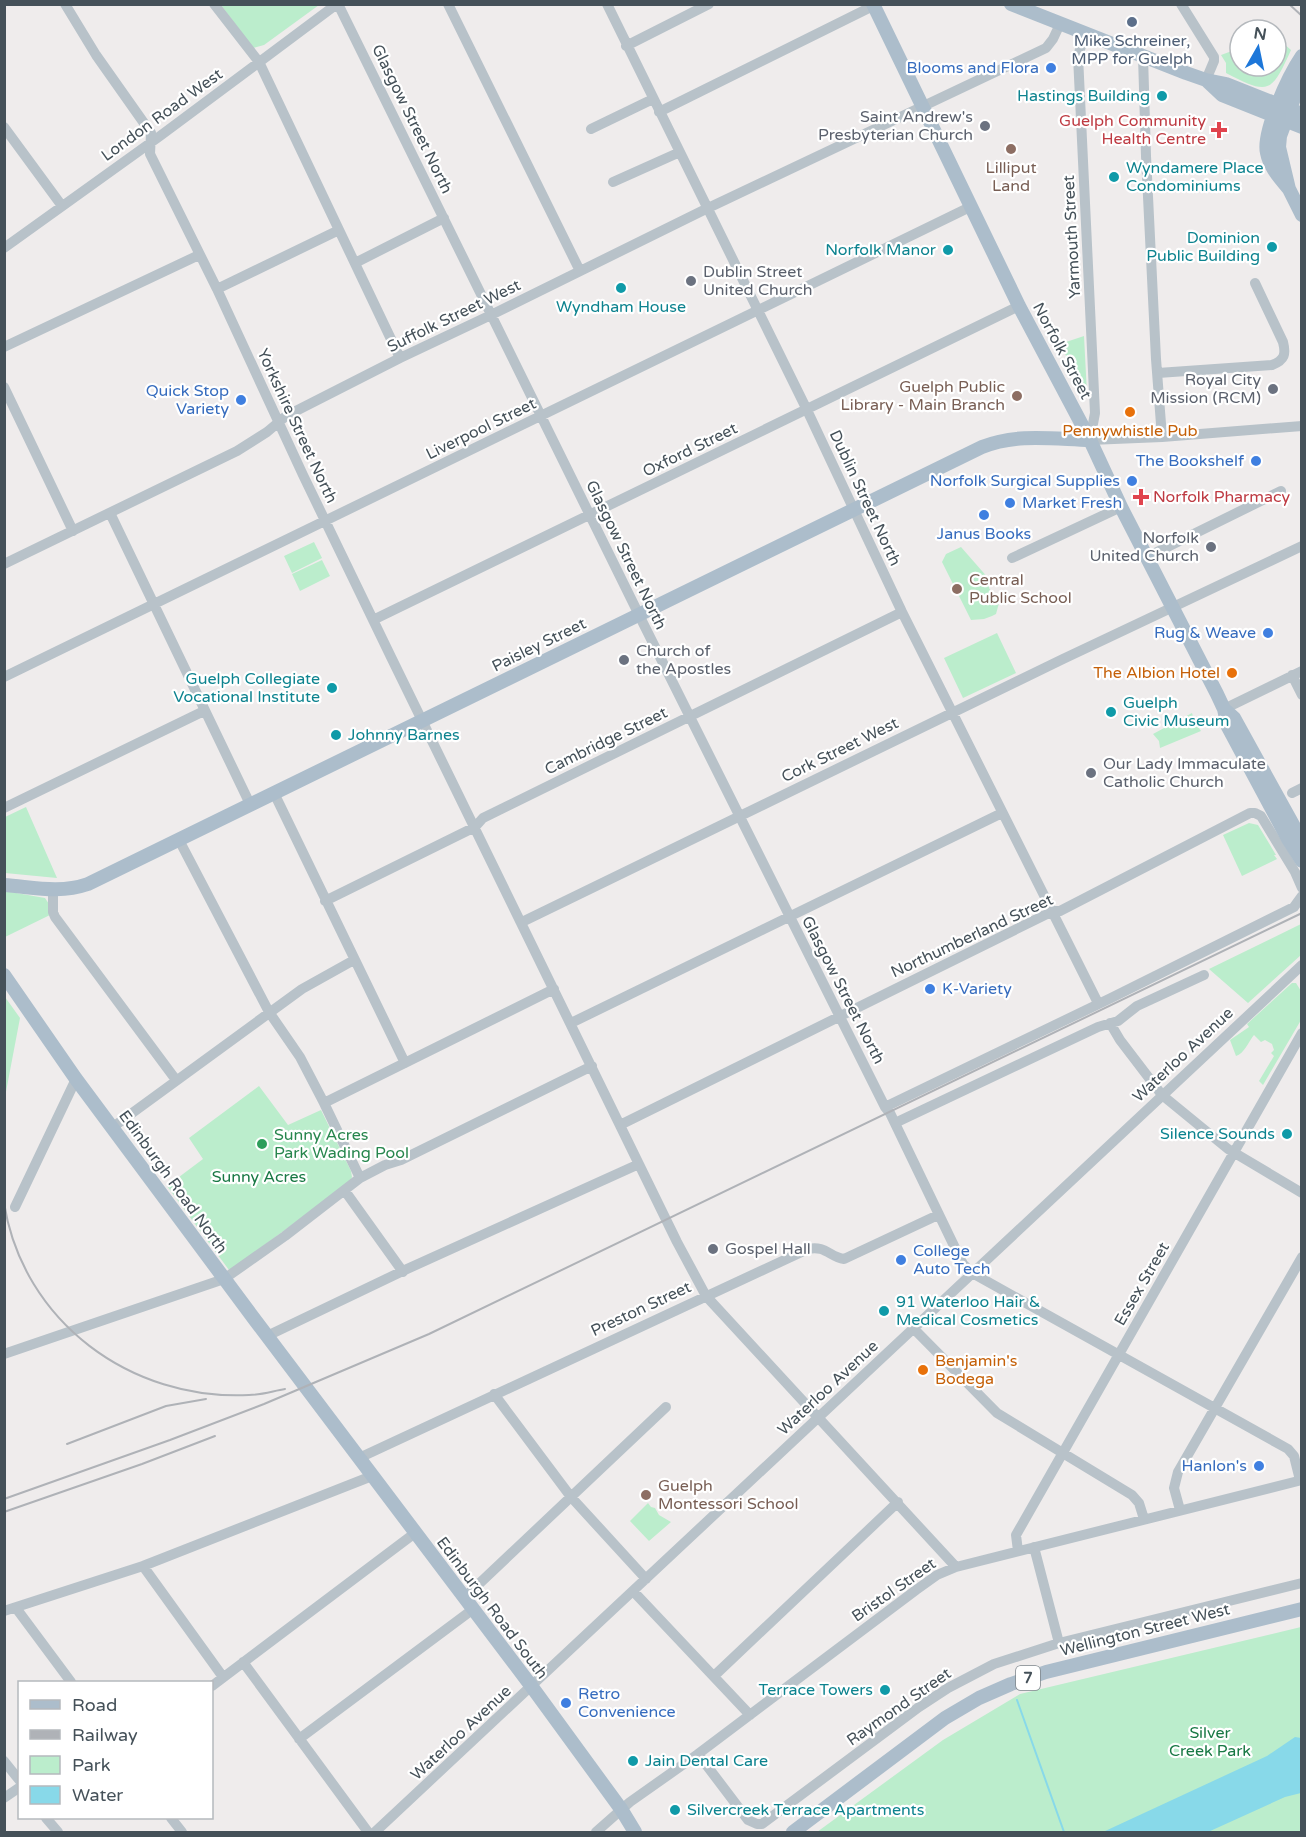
<svg xmlns="http://www.w3.org/2000/svg" width="1306" height="1837" font-family="'Varela Round',sans-serif">
<style>
.green{fill:#bbedcc}
.water{fill:#88d9e9}
.lines{fill:none;stroke-linecap:round;stroke-linejoin:round}
.stream{stroke:#88d9e9;stroke-width:2}
.minor{stroke:#b8c2c9;stroke-width:10}
.major{stroke:#acbdcb;stroke-width:14}
.rail{stroke:#afb2b7;stroke-width:2}
.service-dot{fill:#5c6f8a;stroke:#fff;stroke-width:2}
.shop-dot{fill:#3f7fe0;stroke:#fff;stroke-width:2}
.culture-dot{fill:#0f9aa8;stroke:#fff;stroke-width:2}
.worship-dot{fill:#6b7280;stroke:#fff;stroke-width:2}
.health-dot{fill:#e0444e;stroke:#fff;stroke-width:2}
.education-dot{fill:#8d6e63;stroke:#fff;stroke-width:2}
.food-dot{fill:#e8710a;stroke:#fff;stroke-width:2}
.leisure-dot{fill:#2e9e5b;stroke:#fff;stroke-width:2}
.labels{text-anchor:middle;dominant-baseline:central;stroke-width:4.5;stroke-linejoin:round;paint-order:stroke}
.shield{fill:#fff;stroke:#7d858b;stroke-width:1.5}
.shield-label{font-size:15px;font-weight:bold;fill:#455159}
.service-label{font-size:16px;fill:#4e5e75;stroke:#fff}
.shop-label{font-size:16px;fill:#366cbe;stroke:#fff;text-anchor:end}
.culture-label{font-size:16px;fill:#0d838f;stroke:#fff;text-anchor:end}
.street-label{font-size:16px;fill:#455159;stroke:#fff}
.worship-label{font-size:16px;fill:#5b616d;stroke:#fff;text-anchor:start}
.health-label{font-size:16px;fill:#be3a42;stroke:#fff;text-anchor:end}
.education-label{font-size:16px;fill:#785e54;stroke:#fff;text-anchor:start}
.food-label{font-size:16px;fill:#c56008;stroke:#fff}
.leisure-label{font-size:16px;fill:#27864d;stroke:#fff;text-anchor:start}
.park-label{font-size:16px;fill:#187844;stroke:#fff}
</style>
<rect width="100%" height="100%" fill="#efecec"/>
<!-- green -->
<path class="green" d="M221 5H319L264 45 253 48Z
M1276 37 1291 50C1271 94 1269 95 1226 73V63L1221 55 1240 48V66H1276Z
M1084 336 1087 394H1086L1060 344Z
M314 542 322 558 292 573 284 556Z
M961 547 989 579V588L999 603 996 614 992 616 984 619 971 620 942 562 946 554Z
M322 560 330 576 300 591 292 574Z
M997 633 1016 673 963 698 944 658Z
M1192 713 1195 723 1201 731 1160 748 1159 741 1153 734Z
M26 807 57 878 5 873V817Z
M1249 823 1258 825 1276 855H1274L1277 859 1242 876 1223 835Z
M5 891 45 898 49 904 50 915 5 937Z
M1301 924V955L1248 1003 1209 969Z
M1292 983H1296L1301 991V1020L1263 1085 1259 1081 1274 1056 1271 1053 1274 1050 1272 1044 1265 1040 1261 1042 1254 1035C1249 1041 1244 1054 1236 1056L1230 1040 1249 1027 1247 1024Z
M5 997 20 1018 5 1097Z
M259 1086 288 1125 321 1110 351 1171 352 1177 350 1182 236 1266 229 1270 167 1186 203 1159 189 1138Z
M648 1503 651 1507 655 1508 659 1515 671 1522 649 1541 630 1521Z
M1301 1627V1832H817L943 1740 1020 1694Z"/>
<!-- water -->
<path class="water" d="M1295 1737 1301 1738V1793L1285 1797 1208 1832H1103L1267 1756Z"/>
<g class="lines">
<!-- stream -->
<path class="stream" d="M1017 1700 1064 1832"/>
<!-- minor -->
<path class="minor" d="M65 4 96 55 151 133 150 154 217 289 303 475 391 657 677 1242 706 1296 956 1567
M214 4 259 62 400 358
M338 4 644 625 885 1107 890 1113 957 1252 963 1264 972 1273 1288 1449 1294 1456 1300 1480
M448 4 580 271
M607 4 807 410 902 612 1098 1003
M1181 4 1214 57V61L1206 80
M1085 33 1078 56 1095 413 1090 440 1162 437 1302 426
M626 46 709 4
M1143 56 1146 156 1156 359 1162 437
M659 112 873 6
M4 127 62 206
M591 129 653 99
M613 182 680 152
M4 248 160 136 337 4
M355 263 444 218
M217 289 339 230
M4 347 199 255
M1158 373 1272 365C1285 360 1286 354 1283 342L1255 283
M4 387 73 531
M110 513 250 804
M1147 557 1281 491
M1012 558 1121 507
M4 564 237 451 267 432 286 416 400 358 491 315 706 209 1046 48 1053 39 1060 24
M373 620 1019 306
M1292 675 1302 695
M4 677 970 207
M1224 709 1302 671
M274 793 405 1063
M1292 793 1302 788
M4 808 204 711
M179 840 269 1012 300 1057 324 1103 360 1178
M53 891V912L55 917 176 1080
M325 901 475 827 483 818 902 612
M522 922 1063 659 1302 546
M571 1023 1002 813
M1110 1023 1120 1040 1162 1095 1228 1149 1302 1193
M324 1103 554 989
M885 1107 1111 998 1294 907 1302 896
M895 1123 1098 1027 1118 1021 1137 1006 1204 975
M620 1125 1053 911H1060L1250 813H1255L1261 816 1295 872 1302 888
M113 1127 302 989 354 960
M345 1191 403 1272
M15 1207 76 1079
M914 1329 997 1413 1132 1495 1139 1503 1144 1519
M267 1336 407 1269 639 1164
M4 1354 224 1279 285 1236 360 1178 385 1165 401 1160 592 1066
M494 1394 571 1497 646 1579
M359 1458 808 1249C825 1245 830 1257 844 1259L938 1215
M1180 1510 1174 1488 1178 1472 1302 1257
M1034 1547 1059 1643
M1018 1551 1016 1535 1302 1033
M143 1566 223 1677
M633 1591 750 1715
M464 1598 666 1407
M16 1608 71 1682
M4 1611 143 1566 372 1476
M243 1662 368 1832
M714 1676 898 1502
M212 1686 415 1533
M299 1739 472 1610
M698 1754 748 1820 757 1824H762L919 1707 948 1688 994 1664 1059 1643 1302 1583
M4 1761 20 1781
M4 1798 20 1787
M46 1818 58 1832
M171 1818 182 1832
M375 1832 1302 965
M596 1832 630 1802 698 1754 916 1590 937 1575 956 1567 1302 1480"/>
<!-- major -->
<path class="major" d="M873 4 1019 306 1090 440 1121 507 1217 694 1224 709 1234 718 1302 841
M1011 4 1186 73 1206 80 1226 84 1302 114
M1302 77 1280 136 1279 147 1289 189 1302 215
M1206 80 1222 95 1302 127
M1289 189C1280 178 1270 168 1267 153 1262 132 1289 75 1302 56
M1224 709 1228 727 1288 839 1302 861
M4 885C33 887 59 894 88 884L982 447C1017 433 1053 439 1090 440
M4 975 76 1079 255 1320 532 1687 621 1809 635 1832
M793 1832 945 1718 979 1698 1011 1684 1046 1672 1302 1609"/>
<!-- rail -->
<path class="rail" d="M1289 4 1302 16
M4 1203C23 1322 131 1401 249 1395 261 1395 273 1391 285 1389
M67 1444 166 1406 206 1399
M4 1499 170 1440 264 1404 429 1334 1302 913
M4 1512 142 1464 215 1436"/>
</g>
<!-- markers -->
<circle class="service-dot" cx="1132" cy="22" r="6"/>
<g class="shop-dot">
<circle cx="1051" cy="68" r="6"/>
<circle cx="241" cy="400" r="6"/>
<circle cx="1256" cy="461" r="6"/>
<circle cx="1132" cy="481" r="6"/>
<circle cx="1010" cy="503" r="6"/>
<circle cx="984" cy="515" r="6"/>
<circle cx="1268" cy="633" r="6"/>
<circle cx="930" cy="989" r="6"/>
<circle cx="901" cy="1260" r="6"/>
<circle cx="1259" cy="1466" r="6"/>
<circle cx="566" cy="1703" r="6"/>
</g>
<g class="culture-dot">
<circle cx="1162" cy="96" r="6"/>
<circle cx="1114" cy="177" r="6"/>
<circle cx="1272" cy="247" r="6"/>
<circle cx="948" cy="250" r="6"/>
<circle cx="621" cy="288" r="6"/>
<circle cx="332" cy="688" r="6"/>
<circle cx="1111" cy="712" r="6"/>
<circle cx="336" cy="735" r="6"/>
<circle cx="1287" cy="1134" r="6"/>
<circle cx="884" cy="1311" r="6"/>
<circle cx="885" cy="1690" r="6"/>
<circle cx="633" cy="1761" r="6"/>
<circle cx="675" cy="1810" r="6"/>
</g>
<g class="worship-dot">
<circle cx="985" cy="126" r="6"/>
<circle cx="691" cy="281" r="6"/>
<circle cx="1273" cy="389" r="6"/>
<circle cx="1211" cy="547" r="6"/>
<circle cx="624" cy="660" r="6"/>
<circle cx="1091" cy="773" r="6"/>
<circle cx="713" cy="1249" r="6"/>
</g>
<g class="health-dot">
<path d="M1216 121h6v6h6v6h-6v6h-6v-6h-6v-6h6z"/>
<path d="M1138 488h6v6h6v6h-6v6h-6v-6h-6v-6h6z"/>
</g>
<g class="education-dot">
<circle cx="1011" cy="149" r="6"/>
<circle cx="1017" cy="396" r="6"/>
<circle cx="957" cy="589" r="6"/>
<circle cx="646" cy="1495" r="6"/>
</g>
<g class="food-dot">
<circle cx="1130" cy="412" r="6"/>
<circle cx="1232" cy="673" r="6"/>
<circle cx="923" cy="1370" r="6"/>
</g>
<circle class="leisure-dot" cx="262" cy="1144" r="6"/>
<g class="labels">
<!-- shield labels -->
<rect class="shield" x="1016" y="1666" width="24" height="24" rx="4.5"/>
<g class="shield-label">
<text x="1028" y="1678">7</text>
</g>
<!-- service labels -->
<g class="service-label">
<text x="1132" y="41">Mike Schreiner,<tspan x="1132" dy="18">MPP for Guelph</tspan></text>
</g>
<!-- shop labels -->
<g class="shop-label">
<text x="1039" y="68">Blooms and Flora</text>
<text x="229" y="391">Quick Stop<tspan x="229" dy="18">Variety</tspan></text>
<text x="1244" y="461">The Bookshelf</text>
<text x="1120" y="481">Norfolk Surgical Supplies</text>
<text x="1022" y="503" text-anchor="start">Market Fresh</text>
<text x="984" y="534" text-anchor="middle">Janus Books</text>
<text x="1256" y="633">Rug &amp; Weave</text>
<text x="942" y="989" text-anchor="start">K-Variety</text>
<text x="913" y="1251" text-anchor="start">College<tspan x="913" dy="18">Auto Tech</tspan></text>
<text x="1247" y="1466">Hanlon's</text>
<text x="578" y="1694" text-anchor="start">Retro<tspan x="578" dy="18">Convenience</tspan></text>
</g>
<!-- culture labels -->
<g class="culture-label">
<text x="1150" y="96">Hastings Building</text>
<text x="1126" y="168" text-anchor="start">Wyndamere Place<tspan x="1126" dy="18">Condominiums</tspan></text>
<text x="1260" y="238">Dominion<tspan x="1260" dy="18">Public Building</tspan></text>
<text x="936" y="250">Norfolk Manor</text>
<text x="621" y="307" text-anchor="middle">Wyndham House</text>
<text x="320" y="679">Guelph Collegiate<tspan x="320" dy="18">Vocational Institute</tspan></text>
<text x="1123" y="703" text-anchor="start">Guelph<tspan x="1123" dy="18">Civic Museum</tspan></text>
<text x="348" y="735" text-anchor="start">Johnny Barnes</text>
<text x="1275" y="1134">Silence Sounds</text>
<text x="896" y="1302" text-anchor="start">91 Waterloo Hair &amp;<tspan x="896" dy="18">Medical Cosmetics</tspan></text>
<text x="873" y="1690">Terrace Towers</text>
<text x="645" y="1761" text-anchor="start">Jain Dental Care</text>
<text x="687" y="1810" text-anchor="start">Silvercreek Terrace Apartments</text>
</g>
<!-- street labels -->
<g class="street-label">
<text transform="translate(162 115) rotate(-36)">London Road West</text>
<text transform="translate(412 119) rotate(64)">Glasgow Street North</text>
<text transform="translate(1072 237) rotate(-93)">Yarmouth Street</text>
<text transform="translate(454 316) rotate(-26)">Suffolk Street West</text>
<text transform="translate(1062 351) rotate(62)">Norfolk Street</text>
<text transform="translate(297 426) rotate(65)">Yorkshire Street North</text>
<text transform="translate(481 429) rotate(-26)">Liverpool Street</text>
<text transform="translate(690 450) rotate(-26)">Oxford Street</text>
<text transform="translate(865 498) rotate(65)">Dublin Street North</text>
<text transform="translate(626 555) rotate(64)">Glasgow Street North</text>
<text transform="translate(539 645) rotate(-26)">Paisley Street</text>
<text transform="translate(606 741) rotate(-26)">Cambridge Street</text>
<text transform="translate(840 750) rotate(-26)">Cork Street West</text>
<text transform="translate(972 936) rotate(-25)">Northumberland Street</text>
<text transform="translate(843 990) rotate(63)">Glasgow Street North</text>
<text transform="translate(1183 1055) rotate(-43)">Waterloo Avenue</text>
<text transform="translate(173 1182) rotate(54)">Edinburgh Road North</text>
<text transform="translate(1142 1284) rotate(-60)">Essex Street</text>
<text transform="translate(641 1309) rotate(-25)">Preston Street</text>
<text transform="translate(828 1388) rotate(-43)">Waterloo Avenue</text>
<text transform="translate(894 1590) rotate(-35)">Bristol Street</text>
<text transform="translate(492 1608) rotate(53)">Edinburgh Road South</text>
<text transform="translate(1145 1630) rotate(-14)">Wellington Street West</text>
<text transform="translate(899 1707) rotate(-35)">Raymond Street</text>
<text transform="translate(461 1733) rotate(-43)">Waterloo Avenue</text>
</g>
<!-- worship labels -->
<g class="worship-label">
<text x="973" y="117" text-anchor="end">Saint Andrew's<tspan x="973" dy="18">Presbyterian Church</tspan></text>
<text x="703" y="272">Dublin Street<tspan x="703" dy="18">United Church</tspan></text>
<text x="1261" y="380" text-anchor="end">Royal City<tspan x="1261" dy="18">Mission (RCM)</tspan></text>
<text x="1199" y="538" text-anchor="end">Norfolk<tspan x="1199" dy="18">United Church</tspan></text>
<text x="636" y="651">Church of<tspan x="636" dy="18">the Apostles</tspan></text>
<text x="1103" y="764">Our Lady Immaculate<tspan x="1103" dy="18">Catholic Church</tspan></text>
<text x="725" y="1249">Gospel Hall</text>
</g>
<!-- health labels -->
<g class="health-label">
<text x="1206" y="121">Guelph Community<tspan x="1206" dy="18">Health Centre</tspan></text>
<text x="1153" y="497" text-anchor="start">Norfolk Pharmacy</text>
</g>
<!-- education labels -->
<g class="education-label">
<text x="1011" y="168" text-anchor="middle">Lilliput<tspan x="1011" dy="18">Land</tspan></text>
<text x="1005" y="387" text-anchor="end">Guelph Public<tspan x="1005" dy="18">Library - Main Branch</tspan></text>
<text x="969" y="580">Central<tspan x="969" dy="18">Public School</tspan></text>
<text x="658" y="1486">Guelph<tspan x="658" dy="18">Montessori School</tspan></text>
</g>
<!-- food labels -->
<g class="food-label">
<text x="1130" y="431">Pennywhistle Pub</text>
<text x="1220" y="673" text-anchor="end">The Albion Hotel</text>
<text x="935" y="1361" text-anchor="start">Benjamin's<tspan x="935" dy="18">Bodega</tspan></text>
</g>
<!-- leisure labels -->
<g class="leisure-label">
<text x="274" y="1135">Sunny Acres<tspan x="274" dy="18">Park Wading Pool</tspan></text>
</g>
<!-- park labels -->
<g class="park-label">
<text x="259" y="1177">Sunny Acres</text>
<text x="1210" y="1733">Silver<tspan x="1210" dy="18">Creek Park</tspan></text>
</g>
</g>
<!-- border -->
<rect width="1306" height="1837" fill="none" stroke="#455159" stroke-width="12"/>
<!-- legend -->
<rect x="18" y="1681" width="195" height="138" fill="#ffffff" stroke="#b5b9bd" stroke-width="1.5"/>
<rect x="30" y="1700" width="30" height="9" fill="#acbdcb" stroke="#b5b9bd" stroke-width="1.5"/>
<text x="72" y="1711" font-size="18" fill="#455159">Road</text>
<rect x="30" y="1730" width="30" height="9" fill="#afb2b7" stroke="#b5b9bd" stroke-width="1.5"/>
<text x="72" y="1741" font-size="18" fill="#455159">Railway</text>
<rect x="30" y="1756" width="30" height="18" fill="#bbedcc" stroke="#b5b9bd" stroke-width="1.5"/>
<text x="72" y="1771" font-size="18" fill="#455159">Park</text>
<rect x="30" y="1786" width="30" height="18" fill="#88d9e9" stroke="#b5b9bd" stroke-width="1.5"/>
<text x="72" y="1801" font-size="18" fill="#455159">Water</text>
<!-- north arrow -->
<g transform="translate(1258 48) rotate(9)"><circle r="28" fill="#ffffff" stroke="#b5b9bd" stroke-width="1.5"/>
<path d="M0-4.5L10 22L0 15L-10 22Z" fill="#1d77d9"/>
<text y="-9" font-size="16" font-weight="bold" text-anchor="middle" fill="#455159">N</text>
</g>
</svg>
